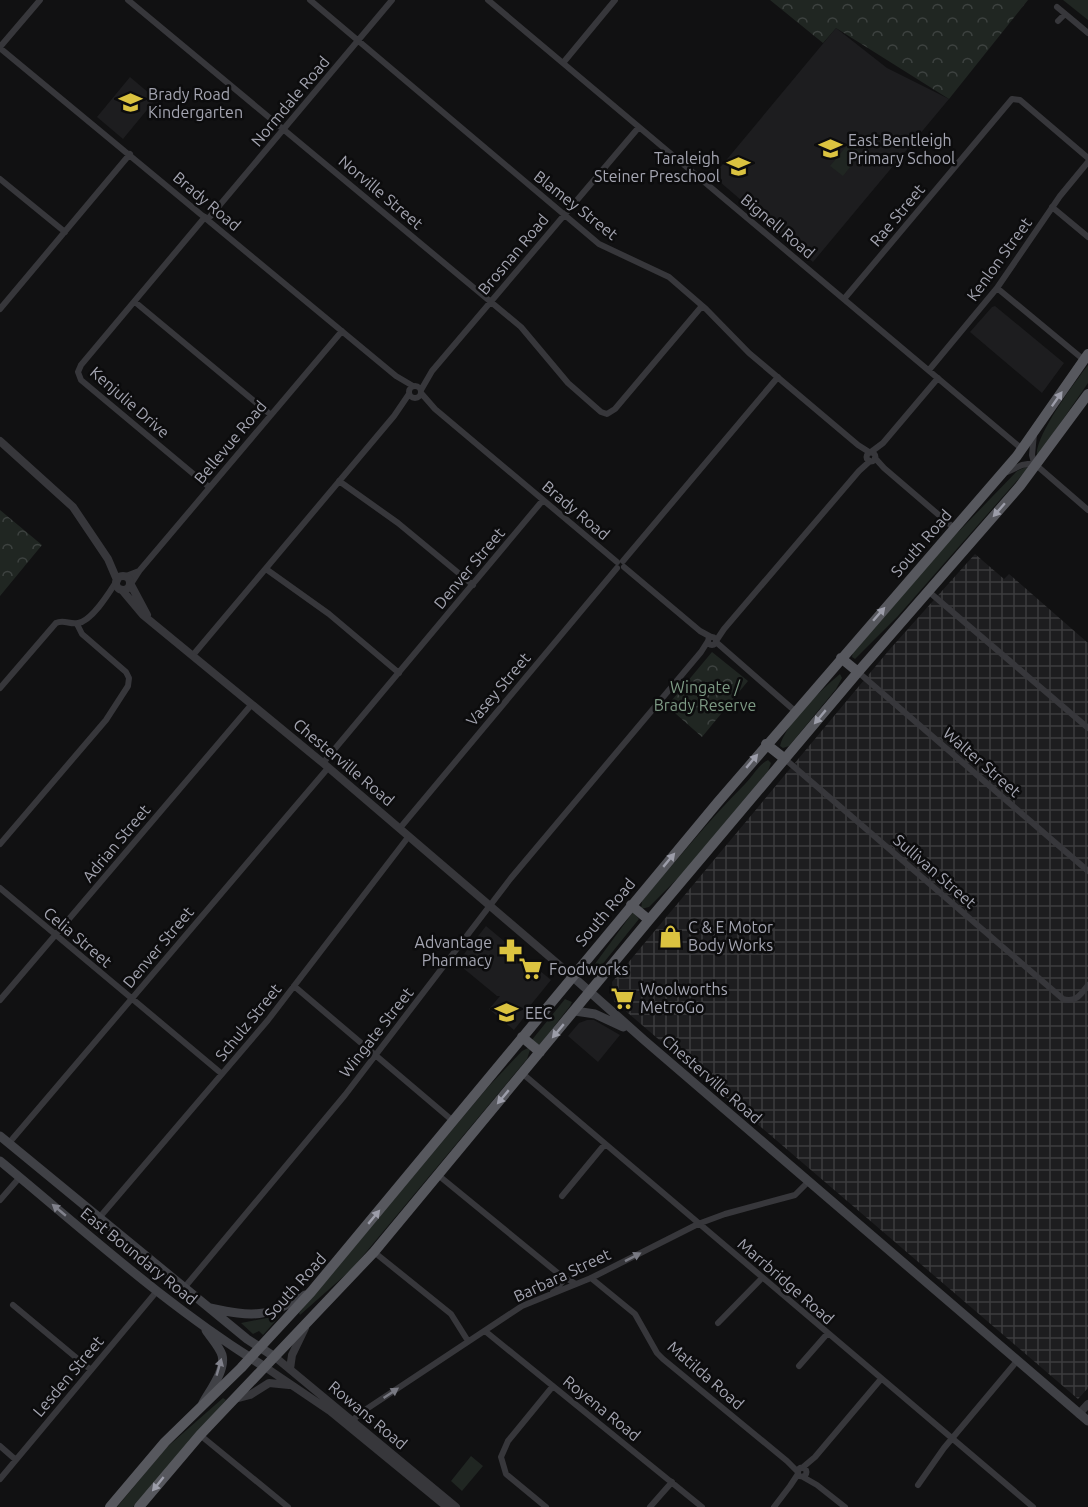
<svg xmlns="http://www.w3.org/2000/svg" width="1088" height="1507" font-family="Ubuntu,sans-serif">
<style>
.built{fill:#1d1d1f}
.industrial{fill:url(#industrial-grid)}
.green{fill:#202622}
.forest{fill:url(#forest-crowns)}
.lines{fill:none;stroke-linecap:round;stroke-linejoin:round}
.minor{stroke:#37373b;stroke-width:6}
.tertiary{stroke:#37373b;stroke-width:8}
.secondary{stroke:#404146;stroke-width:9}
.trunk{stroke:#57585e;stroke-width:10}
.oneway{fill:#9c9da9}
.oneway2{fill:#81828c}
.oneway3{fill:#787982}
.labels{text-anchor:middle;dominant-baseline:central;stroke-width:5;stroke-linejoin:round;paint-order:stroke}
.poi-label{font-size:16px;fill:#a4a5b1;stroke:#0c0c0d;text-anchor:start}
.street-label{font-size:16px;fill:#a4a5b1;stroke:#0c0c0d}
.park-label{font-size:16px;fill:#7d9a84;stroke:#0c0c0d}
</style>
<defs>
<pattern id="industrial-grid" width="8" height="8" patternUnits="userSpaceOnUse" patternTransform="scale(1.5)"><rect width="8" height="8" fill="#1d1d1f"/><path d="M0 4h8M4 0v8" fill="none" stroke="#3b3b3d"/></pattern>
<pattern id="forest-crowns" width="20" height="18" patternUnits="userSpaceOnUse" patternTransform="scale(1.5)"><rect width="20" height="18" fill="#202622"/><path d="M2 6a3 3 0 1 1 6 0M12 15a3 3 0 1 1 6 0" fill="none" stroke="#3d4240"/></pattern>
</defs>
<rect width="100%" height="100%" fill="#111112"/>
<!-- built -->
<path class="built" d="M836 28 887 68 949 99 813 262 713 176Z
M130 77 156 99 123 139 97 117Z
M995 306 1064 363 1042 393 970 332 992 307Z
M486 926 551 980 525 1012V1016L514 1030 489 1009 500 996H497L457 963Z
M587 1020H594L620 1035 598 1062 568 1036 579 1023Z"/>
<!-- industrial -->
<path class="industrial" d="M975 554 1004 579 1009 574 1088 643V1388L1078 1399 614 1001 612 982 890 649Z"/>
<!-- green -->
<path class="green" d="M1063 0H1088V20Z
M849 143 861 153 843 176 830 166Z
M1088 365V383L1037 457C1033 438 1075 382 1088 365Z
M1026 467 1028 468 898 616 855 659 852 657 853 651 937 554 1017 471Z
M840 674 842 678 836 689 789 746 783 748 780 746C785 724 822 689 840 674Z
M768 760 771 763 768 771 683 873 649 907 641 909 642 901C676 861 708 821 745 784 753 776 758 765 768 760Z
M633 912 639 919 597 971 589 972Z
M565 999 572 1002 570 1006 538 1047 531 1041Z
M528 1048 530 1050 527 1059 352 1269 300 1315 299 1313 488 1087 522 1051Z
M277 1316 279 1317 263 1335 259 1331 253 1334 241 1323Z
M223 1398 226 1400 133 1507H117L166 1448Z
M471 1456 483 1466 462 1491 451 1481Z"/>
<!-- forest -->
<path class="forest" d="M770 0H1028L949 99 836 28 823 43Z
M0 510 42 545 0 596Z
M712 652 748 681 702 737 667 706Z"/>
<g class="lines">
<!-- minor -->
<path class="minor" d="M128 0 521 327 568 383 601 412 607 414 615 409 702 306
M310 0 599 244 669 277 706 309 749 353 858 445 869 452
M488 0 1022 449
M1057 7 1088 33
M1058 21 1065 14
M0 47 40 0
M0 48 396 376 413 386
M563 63 615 0
M0 179 65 232
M1052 207 1088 237
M205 217 81 365 78 372 81 380 209 487
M208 219 392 0
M997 288 1084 360
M844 299 1012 99 1020 100 1088 158
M135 302 271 415
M0 309 130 154
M929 370 997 288 1060 196 1088 162
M409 392a6 6 0 1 1 12 0a6 6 0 1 1-12 0Z
M421 390 432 371 639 127
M421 393 435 409 617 562
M871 452 883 443 938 378
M866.5 457a4.5 4.5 0 1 1 9 0a4.5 4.5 0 1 1-9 0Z
M875 458 884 468 954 528
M1036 465 1088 510
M1007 472 1022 465 1034 463 1032 455 1034 434
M339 481 398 523 473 585
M623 561 778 377
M624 567 700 631 711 637
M266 569 329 614 399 673
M126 576 139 571
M131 584 140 570 342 331
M928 591 1088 728
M708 641a4 4 0 1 1 8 0a4 4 0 1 1-8 0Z
M716 641 724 629 859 471 870 461
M716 642 795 711
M193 655 394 416 409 394
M858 672 1088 871
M0 688 56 623C64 619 70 625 78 623 92 621 109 593 116 582
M785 759 1063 999C1076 1003 1081 994 1088 985
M323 763 543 500
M400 828 617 568
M0 844 106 720 128 686 129 678 126 672 82 634 77 624
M0 888 222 1074
M294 986 453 1121
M0 1000 252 704
M523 1074 1033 1507
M9 1143 328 768
M438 1175 559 1274 576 1284
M562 1196 605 1144
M0 1200 20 1177
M99 1218 268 1020 409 836
M374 1252 451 1314 468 1341
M591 1278 635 1314 657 1353 663 1359 787 1461 798 1472
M184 1288 345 1095 511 878 701 652 708 641
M553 1292 563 1281 560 1274
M13 1305 91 1370
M718 1323 762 1278
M485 1331 702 1507
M799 1366 827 1334
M353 1425 355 1418 362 1412 522 1306 591 1278 698 1224 725 1214 795 1195 808 1182
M200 1435 288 1507
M0 1446 16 1460
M797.5 1472a4.5 4.5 0 1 1 9 0a4.5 4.5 0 1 1-9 0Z
M802 1468 815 1457 881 1379
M803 1477 817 1485 845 1507
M0 1479 157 1291
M918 1485 944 1448 1017 1361
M546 1507 506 1474 501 1457 508 1441 553 1386
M650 1507 672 1482
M774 1507 790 1486 798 1474"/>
<!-- tertiary -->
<path class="tertiary" d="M0 441 73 507 108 559 117 580
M116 583a7 7 0 1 1 14 0a7 7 0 1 1-14 0Z
M131 585 147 615
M122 590 143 615 323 763 572 976
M275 1357 456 1507
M265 1367 330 1411 447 1507
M290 1369 292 1355 305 1328
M235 1399 250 1395 269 1383 289 1385
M1079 1414 1088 1404"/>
<!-- secondary -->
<path class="secondary" d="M572 976 644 1040 1088 1421
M575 1011 595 1014 623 1027
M0 1136 247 1339 275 1357
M0 1161C86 1232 169 1308 265 1367
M210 1308C253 1317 267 1318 305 1295
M203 1403C210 1390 226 1370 222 1355 219 1346 211 1338 206 1330"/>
<!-- trunk -->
<path class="trunk" d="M841 658 858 672
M766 744 785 759
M631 905 649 920
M522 1037 540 1052
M110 1507 165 1442 241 1368 311 1292 718 802 1017 456 1088 354
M139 1507 200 1435 374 1252 649 920 858 672 1020 486 1088 394"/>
</g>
<!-- one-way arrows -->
<defs><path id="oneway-solid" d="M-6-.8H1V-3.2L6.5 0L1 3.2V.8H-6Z" transform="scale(1.5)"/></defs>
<g class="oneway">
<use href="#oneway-solid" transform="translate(1057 399) rotate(-55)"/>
<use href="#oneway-solid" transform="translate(999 510) rotate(131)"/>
<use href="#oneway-solid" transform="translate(879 614) rotate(-49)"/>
<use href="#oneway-solid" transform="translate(820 717) rotate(130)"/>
<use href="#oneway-solid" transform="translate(752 761) rotate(-50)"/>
<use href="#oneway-solid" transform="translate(669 860) rotate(-50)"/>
<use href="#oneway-solid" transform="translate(558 1031) rotate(130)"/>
<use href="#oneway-solid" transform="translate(503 1097) rotate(130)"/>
<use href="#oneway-solid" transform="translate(374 1217) rotate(-50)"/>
<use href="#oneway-solid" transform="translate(158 1484) rotate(129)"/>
</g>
<g class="oneway2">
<use href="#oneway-solid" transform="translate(59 1210) rotate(-140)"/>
<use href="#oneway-solid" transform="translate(219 1367) rotate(-74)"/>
</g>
<g class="oneway3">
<use href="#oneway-solid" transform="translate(633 1257) rotate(-27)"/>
<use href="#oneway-solid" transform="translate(391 1393) rotate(-34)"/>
</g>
<!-- icons -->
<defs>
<symbol id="school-bare" viewBox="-9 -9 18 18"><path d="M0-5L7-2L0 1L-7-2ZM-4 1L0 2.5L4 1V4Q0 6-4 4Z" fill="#dbc340" stroke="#0c0c0d" stroke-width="2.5" paint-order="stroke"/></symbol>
<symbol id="shop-bare" viewBox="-9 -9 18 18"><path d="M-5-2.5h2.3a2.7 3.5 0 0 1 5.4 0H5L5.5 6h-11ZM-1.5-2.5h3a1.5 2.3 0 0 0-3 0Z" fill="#dbc340" stroke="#0c0c0d" stroke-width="2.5" paint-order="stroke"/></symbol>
<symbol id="pharmacy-bare" viewBox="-9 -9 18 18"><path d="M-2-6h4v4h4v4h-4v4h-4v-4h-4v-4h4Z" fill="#dbc340" stroke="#0c0c0d" stroke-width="2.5" paint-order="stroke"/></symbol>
<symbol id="supermarket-bare" viewBox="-9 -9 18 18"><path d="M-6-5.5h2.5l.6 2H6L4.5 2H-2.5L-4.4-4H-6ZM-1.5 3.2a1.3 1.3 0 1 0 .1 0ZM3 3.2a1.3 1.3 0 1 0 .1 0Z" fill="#dbc340" stroke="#0c0c0d" stroke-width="2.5" paint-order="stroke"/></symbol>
</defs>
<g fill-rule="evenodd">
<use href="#school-bare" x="114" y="86" width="33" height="33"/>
<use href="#school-bare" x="814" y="132" width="33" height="33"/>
<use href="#school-bare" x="722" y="150" width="33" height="33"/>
<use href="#shop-bare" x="654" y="920" width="33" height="33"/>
<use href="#pharmacy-bare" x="494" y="934" width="33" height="33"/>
<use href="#supermarket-bare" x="514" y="952" width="33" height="33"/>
<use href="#supermarket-bare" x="606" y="982" width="33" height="33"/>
<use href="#school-bare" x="490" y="996" width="33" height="33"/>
</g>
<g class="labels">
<!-- poi labels -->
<g class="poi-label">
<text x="148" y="94">Brady Road<tspan x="148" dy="18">Kindergarten</tspan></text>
<text x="848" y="140">East Bentleigh<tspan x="848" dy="18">Primary School</tspan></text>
<text x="720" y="158" text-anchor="end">Taraleigh<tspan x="720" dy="18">Steiner Preschool</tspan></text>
<text x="688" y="927">C &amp; E Motor<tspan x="688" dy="18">Body Works</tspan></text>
<text x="492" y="942" text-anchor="end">Advantage<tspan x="492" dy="18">Pharmacy</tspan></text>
<text x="549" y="969">Foodworks</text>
<text x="640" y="989">Woolworths<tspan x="640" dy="18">MetroGo</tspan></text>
<text x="525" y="1013">EEC</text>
</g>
<!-- street labels -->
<g class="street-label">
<text transform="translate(290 101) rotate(-50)">Normdale Road</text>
<text transform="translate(381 192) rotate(40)">Norville Street</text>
<text transform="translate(207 201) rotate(40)">Brady Road</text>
<text transform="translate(576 205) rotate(38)">Blamey Street</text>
<text transform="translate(897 215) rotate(-50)">Rae Street</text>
<text transform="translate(778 226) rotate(40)">Bignell Road</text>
<text transform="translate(513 254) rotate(-50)">Brosnan Road</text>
<text transform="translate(999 259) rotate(-54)">Kenlon Street</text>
<text transform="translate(130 402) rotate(41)">Kenjulie Drive</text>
<text transform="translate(230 442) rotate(-50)">Bellevue Road</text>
<text transform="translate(576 510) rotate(40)">Brady Road</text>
<text transform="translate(921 543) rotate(-49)">South Road</text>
<text transform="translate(469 568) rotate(-50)">Denver Street</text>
<text transform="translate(498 689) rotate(-50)">Vasey Street</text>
<text transform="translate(344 762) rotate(40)">Chesterville Road</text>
<text transform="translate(982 762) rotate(41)">Walter Street</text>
<text transform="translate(116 843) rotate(-50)">Adrian Street</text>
<text transform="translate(935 871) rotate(41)">Sullivan Street</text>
<text transform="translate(605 912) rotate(-50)">South Road</text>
<text transform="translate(78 937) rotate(40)">Celia Street</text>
<text transform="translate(158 947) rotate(-50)">Denver Street</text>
<text transform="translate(248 1022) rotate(-51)">Schulz Street</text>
<text transform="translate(376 1032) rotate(-52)">Wingate Street</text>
<text transform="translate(712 1079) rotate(41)">Chesterville Road</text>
<text transform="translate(139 1256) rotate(39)">East Boundary Road</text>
<text transform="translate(562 1275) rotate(-25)">Barbara Street</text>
<text transform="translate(786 1281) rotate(41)">Marrbridge Road</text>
<text transform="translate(295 1286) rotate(-48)">South Road</text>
<text transform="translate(706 1375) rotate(41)">Matilda Road</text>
<text transform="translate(68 1376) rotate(-50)">Lesden Street</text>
<text transform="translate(602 1408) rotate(39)">Royena Road</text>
<text transform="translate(368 1415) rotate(40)">Rowans Road</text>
</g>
<!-- park labels -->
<g class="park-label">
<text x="705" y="687">Wingate /<tspan x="705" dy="18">Brady Reserve</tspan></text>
</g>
</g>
</svg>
